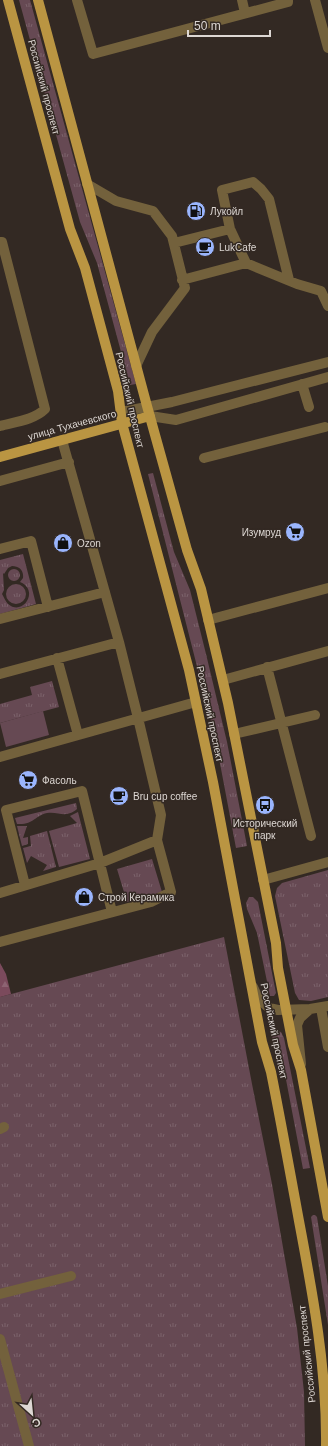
<svg xmlns="http://www.w3.org/2000/svg" width="328" height="1446" font-family="Helvetica,sans-serif">
<style>
.grass{fill:url(#grass-tufts);fill-rule:evenodd}
.forest{fill:url(#forest-firs)}
.pitch{fill:#664953}
.lines{fill:none;stroke-linecap:round;stroke-linejoin:round}
.minor{stroke:#73613c;stroke-width:10}
.major{stroke:#ba9542;stroke-width:10}
.labels{text-anchor:middle;dominant-baseline:central;stroke-width:3;stroke-linejoin:round;paint-order:stroke}
.street-label{font-size:10px;fill:#ddd7d3;stroke:#332923}
.poi-label{font-size:10px;fill:#ddd7d3;stroke:#332923;text-anchor:start}
</style>
<defs>
<pattern id="grass-tufts" width="24" height="20" patternUnits="userSpaceOnUse"><rect width="24" height="20" fill="#664953"/><path d="M3 7l-1-3M5 7V3M7 7l1-3M15 17l-1-3M17 17v-4M19 17l1-3" fill="none" stroke="#7b626b"/></pattern>
<pattern id="forest-firs" width="22" height="20" patternUnits="userSpaceOnUse"><rect width="22" height="20" fill="#7b4a5c"/><path d="M5 1l3.5 6h-7zM16 11l3.5 6h-7z" fill="#8d6372"/></pattern>
</defs>
<rect width="100%" height="100%" fill="#332923"/>
<!-- grass -->
<path class="grass" d="M19 0H30L136 384 130 385 97 263 80 222Z
M153 473 174 552 190 590 206 654 227 742 247 846 236 848 215 737 148 474Z
M23 554 36 604 0 614V560ZM12 566C19 566 24 570 23 578L20 582C40 590 23 617 8 604 5 601 4 597 2 594L4 590 3 573 4 574 8 568Z
M8 575a6 6 0 1 1 12 0a6 6 0 1 1-12 0Z
M6 594a10 10 0 1 1 20 0a10 10 0 1 1-20 0Z
M52 681 59 707 0 723V704L32 695 30 687Z
M76 803 77 809C65 819 59 811 47 813 34 816 34 825 17 824L15 818Z
M78 812 90 859 59 867 49 831 77 823 70 816Z
M17 826H27L23 838 28 837V844L22 846Z
M47 831 56 867 43 871 47 865 31 856 27 863 23 848 31 846 30 836Z
M152 859 162 892 127 902 117 869Z
M328 870V997L311 1001 299 1000 295 993 275 896 277 888 282 883Z
M249 897H253L258 902 276 993 274 996H270L257 933 247 909 246 903Z
M224 937 252 1084 272 1184 297 1328 304 1392 305 1446H0V997Z
M277 1031 281 1032 284 1038 310 1168 303 1169 284 1069 272 1039 274 1032Z
M313 1215H315L317 1217 328 1286V1325L311 1217Z"/>
<!-- forest -->
<path class="forest" d="M0 963 6 974 11 994 0 997Z"/>
<!-- pitch -->
<path class="pitch" d="M43 711 49 735 6 747 0 723Z"/>
<g class="lines">
<!-- minor -->
<path class="minor" d="M77 0 93 54 288 2V0
M242 0 245 13
M315 0 328 48
M87 184 116 201 153 211 172 236 185 288 152 332 136 366
M230 229 222 190 253 182 261 189 269 199 289 280
M0 242H2L45 409C34 420 15 422 0 426
M174 243 230 229 246 263
M182 280 246 263 297 284 321 291 328 306
M302 384 309 407
M121 412 172 402 328 362
M150 416 176 420 328 377
M204 458 325 427
M0 481 69 462
M0 549 31 541 48 607
M0 619 105 592
M208 620 328 588
M57 658 78 735
M267 667 311 836
M0 674 119 642
M223 680 328 651
M234 734 315 715
M0 757 196 702
M263 880 328 862
M25 885 6 810 82 791 112 912
M0 893 100 863 157 840 161 815 138 718 119 642 62 440
M0 942 151 902 171 892 157 840
M253 987 258 998 269 1008 278 1010 310 1009 328 1006
M321 1008 328 1047
M301 1064 297 1025 300 1018 310 1009
M0 1129 4 1127
M0 1294 71 1276
M0 1339 29 1446"/>
<!-- major -->
<path class="major" d="M8 0 70 229 85 268 118 391 122 423 189 670 213 782 262 1042 271 1072C281 1122 290 1172 299 1221 313 1295 327 1370 326 1446
M38 0 147 406 187 550 201 589 228 703 276 943 278 968 293 1045 301 1070 328 1217
M0 457 150 416"/>
</g>
<!-- icons -->
<defs>
<symbol id="fuel-disc" viewBox="-11 -11 22 22"><circle r="9.5" fill="#9ab5fd" stroke="#332923"/><path d="M-5.5-6h7V0h2V4h1.3V-2.5L3-4.5l.8-.8L6-3V5H2.5V1h-1V6h-7ZM-4.2-4.7v3.2H.2V-4.7Z" fill="#111"/></symbol>
<symbol id="cafe-disc" viewBox="-11 -11 22 22"><circle r="9.5" fill="#9ab5fd" stroke="#332923"/><path d="M-5.5-4.5H6V0H3Q3 3.5 0 3.5H-2.5Q-5.5 3.5-5.5 0ZM3-3.2v2h1.7v-2ZM-6 4.5H4V6H-6Z" fill="#111"/></symbol>
<symbol id="supermarket-disc" viewBox="-11 -11 22 22"><circle r="9.5" fill="#9ab5fd" stroke="#332923"/><path d="M-6-5.5h2.5l.6 2H6L4.5 2H-2.5L-4.4-4H-6ZM-1.5 3.2a1.3 1.3 0 1 0 .1 0ZM3 3.2a1.3 1.3 0 1 0 .1 0Z" fill="#111"/></symbol>
<symbol id="shop-disc" viewBox="-11 -11 22 22"><circle r="9.5" fill="#9ab5fd" stroke="#332923"/><path d="M-5-2.5h2.3a2.7 3.5 0 0 1 5.4 0H5L5.5 6h-11ZM-1.5-2.5h3a1.5 2.3 0 0 0-3 0Z" fill="#111"/></symbol>
<symbol id="bus-disc" viewBox="-11 -11 22 22"><circle r="9.5" fill="#9ab5fd" stroke="#332923"/><path d="M-5-6H5V4H4V6H2V4H-2V6H-4V4H-5ZM-3.5-4V0h7V-4ZM-3.5 1.2v1.5H-2V1.2ZM2 1.2v1.5H3.5V1.2Z" fill="#111"/></symbol>
</defs>
<g fill-rule="evenodd">
<use href="#fuel-disc" x="185" y="200" width="22" height="22"/>
<use href="#cafe-disc" x="194" y="236" width="22" height="22"/>
<use href="#supermarket-disc" x="284" y="521" width="22" height="22"/>
<use href="#shop-disc" x="52" y="532" width="22" height="22"/>
<use href="#supermarket-disc" x="17" y="769" width="22" height="22"/>
<use href="#cafe-disc" x="108" y="785" width="22" height="22"/>
<use href="#bus-disc" x="254" y="794" width="22" height="22"/>
<use href="#shop-disc" x="73" y="886" width="22" height="22"/>
</g>
<g class="labels">
<!-- street labels -->
<g class="street-label">
<text transform="translate(44 87) rotate(75)">Российский проспект</text>
<text transform="translate(130 400) rotate(77)">Российский проспект</text>
<text transform="translate(72 425) rotate(-15)">улица Тухачевского</text>
<text transform="translate(210 714) rotate(78)">Российский проспект</text>
<text transform="translate(274 1031) rotate(78)">Российский проспект</text>
<text transform="translate(307 1354) rotate(-96)">Российский проспект</text>
</g>
<!-- poi labels -->
<g class="poi-label">
<text x="210" y="211">Лукойл</text>
<text x="219" y="247">LukCafe</text>
<text x="281" y="532" text-anchor="end">Изумруд</text>
<text x="77" y="543">Ozon</text>
<text x="42" y="780">Фасоль</text>
<text x="133" y="796">Bru cup coffee</text>
<text x="265" y="823" text-anchor="middle">Исторический<tspan x="265" dy="12">парк</tspan></text>
<text x="98" y="897">Строй Керамика</text>
</g>
</g>
<!-- north arrow -->
<g transform="translate(32 1414) rotate(153)" stroke="#332923" stroke-width="3" paint-order="stroke">
<path d="M0-3L7 15L0 10L-7 15Z" fill="#ddd7d3"/>
<text y="-6" font-size="11" font-weight="bold" text-anchor="middle" fill="#ddd7d3">С</text>
</g>
<!-- scale -->
<path d="M188 30v6h82v-6" fill="none" stroke="#ddd7d3" stroke-width="2"/>
<text x="194" y="30" font-size="12" fill="#ddd7d3" stroke="#332923" stroke-width="3" paint-order="stroke">50 m</text>
</svg>
